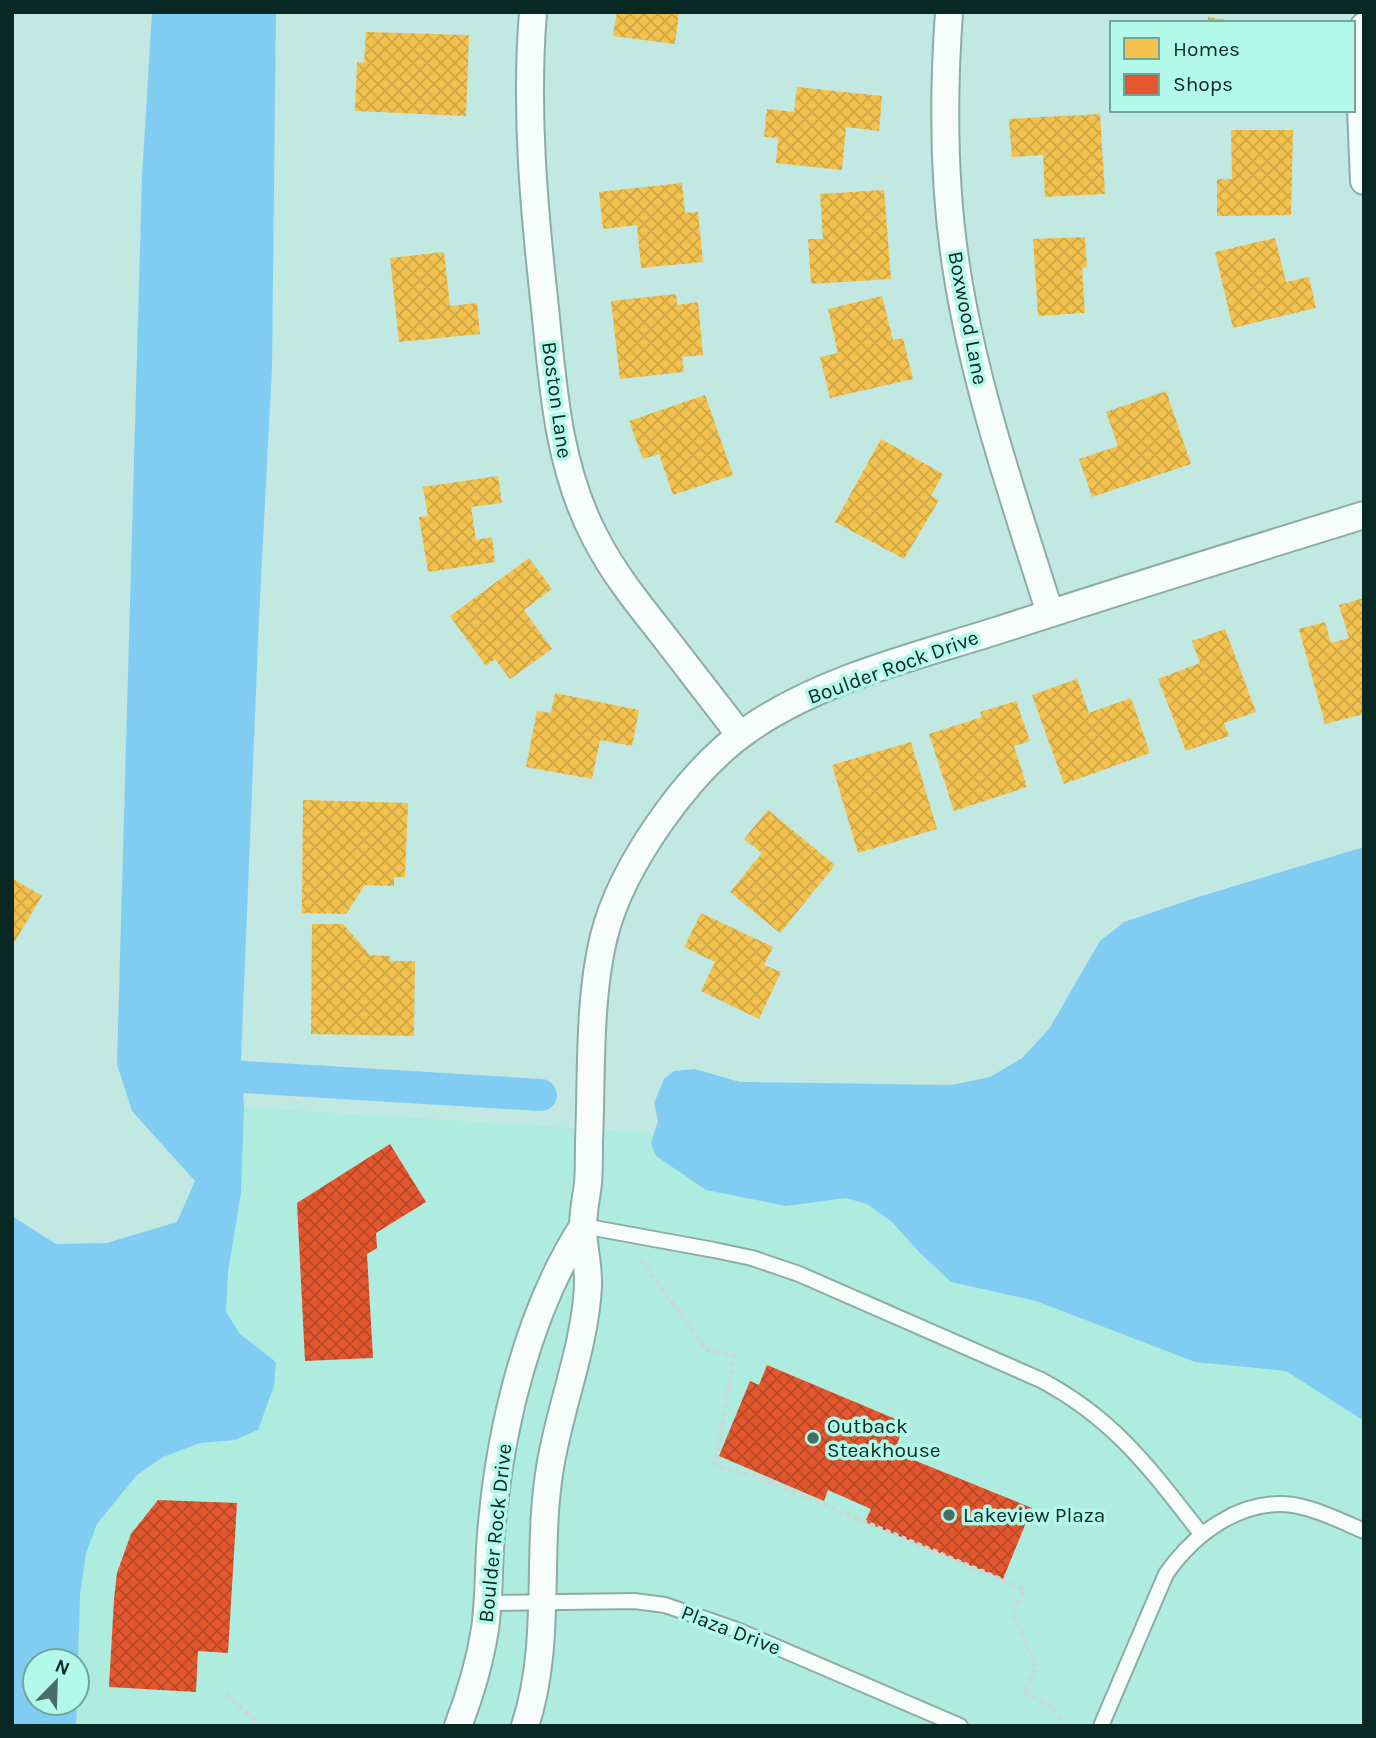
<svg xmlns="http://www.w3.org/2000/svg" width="1376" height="1738" font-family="Karla,sans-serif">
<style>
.built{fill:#aeecdf}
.water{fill:#81ccf3}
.homes{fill:url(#homes-cross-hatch)}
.shops{fill:url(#shops-cross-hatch)}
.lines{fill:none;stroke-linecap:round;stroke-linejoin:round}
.canal{stroke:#81ccf3;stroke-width:32}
.lane-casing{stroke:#8daca6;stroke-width:18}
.street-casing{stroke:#8daca6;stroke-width:30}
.path{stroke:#cbd8d5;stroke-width:4.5;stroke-dasharray:5 3.5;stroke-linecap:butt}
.lane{stroke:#f6fcfa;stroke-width:14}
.street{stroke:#f6fcfa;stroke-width:26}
.poi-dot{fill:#4a6c66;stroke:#b2f9ea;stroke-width:2.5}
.labels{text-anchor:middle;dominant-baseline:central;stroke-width:7;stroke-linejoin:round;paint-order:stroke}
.street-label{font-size:21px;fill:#0a2823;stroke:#b2f9ea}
.poi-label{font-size:21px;fill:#0a2823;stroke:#b2f9ea;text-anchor:start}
</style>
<defs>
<pattern id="homes-cross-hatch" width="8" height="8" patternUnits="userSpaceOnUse" patternTransform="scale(1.75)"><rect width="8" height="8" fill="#f2c14e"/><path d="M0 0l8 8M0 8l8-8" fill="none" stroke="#cea644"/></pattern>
<pattern id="shops-cross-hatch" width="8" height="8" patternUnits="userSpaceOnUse" patternTransform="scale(1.75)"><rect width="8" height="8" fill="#e4572e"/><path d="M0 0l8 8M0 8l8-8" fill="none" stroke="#b74827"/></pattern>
</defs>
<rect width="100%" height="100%" fill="#c2e9e1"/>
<!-- built -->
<path class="built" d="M244 1107 652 1133 651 1143 706 1190 786 1205 846 1198 867 1204 891 1221 919 1252 951 1282 1036 1301 1195 1362 1286 1371 1364 1421V1726H76L80 1595 86 1553 97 1524 138 1475 163 1457 200 1443 235 1440 276 1362 240 1334 226 1313 228 1272 241 1192Z"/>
<!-- water -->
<path class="water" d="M152 12H276L272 368 259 618 241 1060 244 1107 241 1192 228 1272 226 1312 240 1334 276 1362 274 1386 258 1430 235 1440 200 1443 163 1457 137 1475 97 1524 86 1553 80 1595 77 1696V1661H35V1703H77L76 1726H12V1216L56 1244 107 1243 177 1222 195 1181 132 1111 117 1064 142 177Z
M1364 847V1421L1286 1371 1195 1362 1036 1301 951 1282 919 1252 891 1221 867 1204 846 1198 786 1206 706 1190 656 1156 651 1143 658 1121 654 1103 664 1079 674 1071 695 1069 740 1082 951 1085 990 1077 1022 1058 1049 1029 1100 941 1124 922 1198 897Z"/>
<!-- homes -->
<path class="homes" d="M617 12H679L675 44 613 36Z
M1208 17 1233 21V23H1207Z
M366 32 469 35 466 116 355 111 357 62 364 63Z
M797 87 882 96 879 131 846 127 842 170 776 163 778 138 764 137 767 109 794 112Z
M1100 114 1105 194 1045 197 1043 155 1012 157 1009 119Z
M1231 130H1293L1291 215 1217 216V179H1232Z
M682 183 685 213 698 212 703 262 641 268 637 225 603 229 599 192Z
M884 190 891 279 811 284 808 239H823L820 194Z
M1085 237 1087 267 1082 268 1085 313 1038 316 1033 239Z
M1275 238 1286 282 1309 277 1316 308 1233 328 1215 252Z
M444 252 450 306 477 303 480 334 399 342 390 258Z
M676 294 677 305 698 302 703 355 682 357 684 372 620 379 611 301Z
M882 296 893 340 903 338 913 379 830 398 820 357 838 353 828 309Z
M1166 391 1191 464 1092 497 1079 459 1118 446 1106 412Z
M705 395 733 475 673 495 659 454 643 459 629 421Z
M881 439 943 474 931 496 939 500 904 559 835 522Z
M498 476 502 503 471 507 476 540 492 537 495 562 428 572 419 517 428 516 423 487Z
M529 558 552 589 524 610 552 649 510 679 495 659 486 666 450 616Z
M1364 598V714L1325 724 1299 629 1325 622 1331 643 1349 638 1339 605Z
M1225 629 1256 712 1224 723 1229 736 1186 751 1158 679 1200 663 1192 641Z
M1077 679 1089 713 1131 698 1150 753 1064 784 1032 695Z
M555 693 639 710 632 746 600 740 592 779 526 767 537 711 551 713Z
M1016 701 1030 741 1014 746 1027 787 954 811 929 734 982 717 980 712Z
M911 742 937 829 858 853 832 765Z
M303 800 408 803 405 877H394V886L365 885 346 914 302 913Z
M768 810 835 865 780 933 730 892 762 853 744 839Z
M12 878 42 896 12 946Z
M701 913 773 947 764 965 781 972 759 1019 701 991 715 962 684 947Z
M312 924H343L370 955 390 956V961H415L414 1036 311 1034Z"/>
<!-- shops -->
<path class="shops" d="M390 1144 426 1202 376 1233 377 1248 367 1254 373 1358 305 1361 297 1203Z
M767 1365 905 1423 894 1452 1032 1508 1003 1579 865 1522 871 1509 828 1490 824 1501 719 1456 750 1381 759 1385Z
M158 1500 237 1503 228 1653 198 1651 196 1692 109 1687 114 1599 117 1573 131 1534Z"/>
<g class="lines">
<!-- canal -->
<path class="canal" d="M227 1076 541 1095"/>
<defs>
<path id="lane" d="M583 1226 714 1250 752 1258 799 1274 1041 1380C1116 1420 1151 1470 1202 1535
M487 1603 634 1601 665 1605 737 1630 960 1726
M1101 1726 1166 1574C1194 1534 1241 1498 1293 1505 1317 1509 1341 1521 1364 1531"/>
<path id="street" d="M533 12C525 112 534 209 545 308 553 387 558 468 596 539 613 572 636 601 659 630 686 665 713 700 740 735
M949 12C943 97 943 182 956 266 974 385 1014 499 1050 613
M1364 26 1360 84 1364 181
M458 1726C470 1695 480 1661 485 1629 490 1594 488 1558 492 1523 501 1424 529 1310 583 1226
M525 1726C553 1641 535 1549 551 1462 561 1404 585 1346 588 1286 589 1266 583 1247 583 1227 583 1213 586 1198 588 1184 589 1170 589 1155 589 1141 592 1074 588 1002 604 936 622 865 689 770 749 729 822 679 913 657 996 631 1118 591 1241 553 1364 515"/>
</defs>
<!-- lane casing -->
<use href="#lane" class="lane-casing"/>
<!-- street casing -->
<use href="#street" class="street-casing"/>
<!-- path -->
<path class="path" d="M641 1260 706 1349 734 1356 715 1466 756 1476 1024 1589 1013 1614 1036 1666 1024 1693 1048 1704 1062 1720
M226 1694 261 1726"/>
<!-- lane -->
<use href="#lane" class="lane"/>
<!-- street -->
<use href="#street" class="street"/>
</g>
<!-- markers -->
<g class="poi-dot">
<circle cx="813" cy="1438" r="7"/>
<circle cx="949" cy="1515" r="7"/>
</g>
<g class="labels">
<!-- street labels -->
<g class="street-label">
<text transform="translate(968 318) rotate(79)">Boxwood Lane</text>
<text transform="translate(557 400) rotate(82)">Boston Lane</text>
<text transform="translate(893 667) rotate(-20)">Boulder Rock Drive</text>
<text transform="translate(495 1533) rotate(-84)">Boulder Rock Drive</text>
<text transform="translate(731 1630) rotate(21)">Plaza Drive</text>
</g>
<!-- poi labels -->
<g class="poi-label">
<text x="827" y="1426">Outback<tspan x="827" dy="24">Steakhouse</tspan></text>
<text x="963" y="1515">Lakeview Plaza</text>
</g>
</g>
<!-- border -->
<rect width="1376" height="1738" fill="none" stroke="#0a2823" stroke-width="28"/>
<!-- legend -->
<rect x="1110" y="21" width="245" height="91" fill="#b2f9ea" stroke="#6fa59a" stroke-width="2"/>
<rect x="1124" y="38" width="35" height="21" fill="#f2c14e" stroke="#6fa59a" stroke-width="2"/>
<text x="1173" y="56" font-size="21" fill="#0a2823">Homes</text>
<rect x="1124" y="74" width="35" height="21" fill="#e4572e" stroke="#6fa59a" stroke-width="2"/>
<text x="1173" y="91" font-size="21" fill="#0a2823">Shops</text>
<!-- north arrow -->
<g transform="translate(56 1682) rotate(23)"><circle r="33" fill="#b2f9ea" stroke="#6fa59a" stroke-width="2"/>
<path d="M0-5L12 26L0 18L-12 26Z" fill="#4a6c66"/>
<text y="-10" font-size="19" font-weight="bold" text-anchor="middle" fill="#0a2823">N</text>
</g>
</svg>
